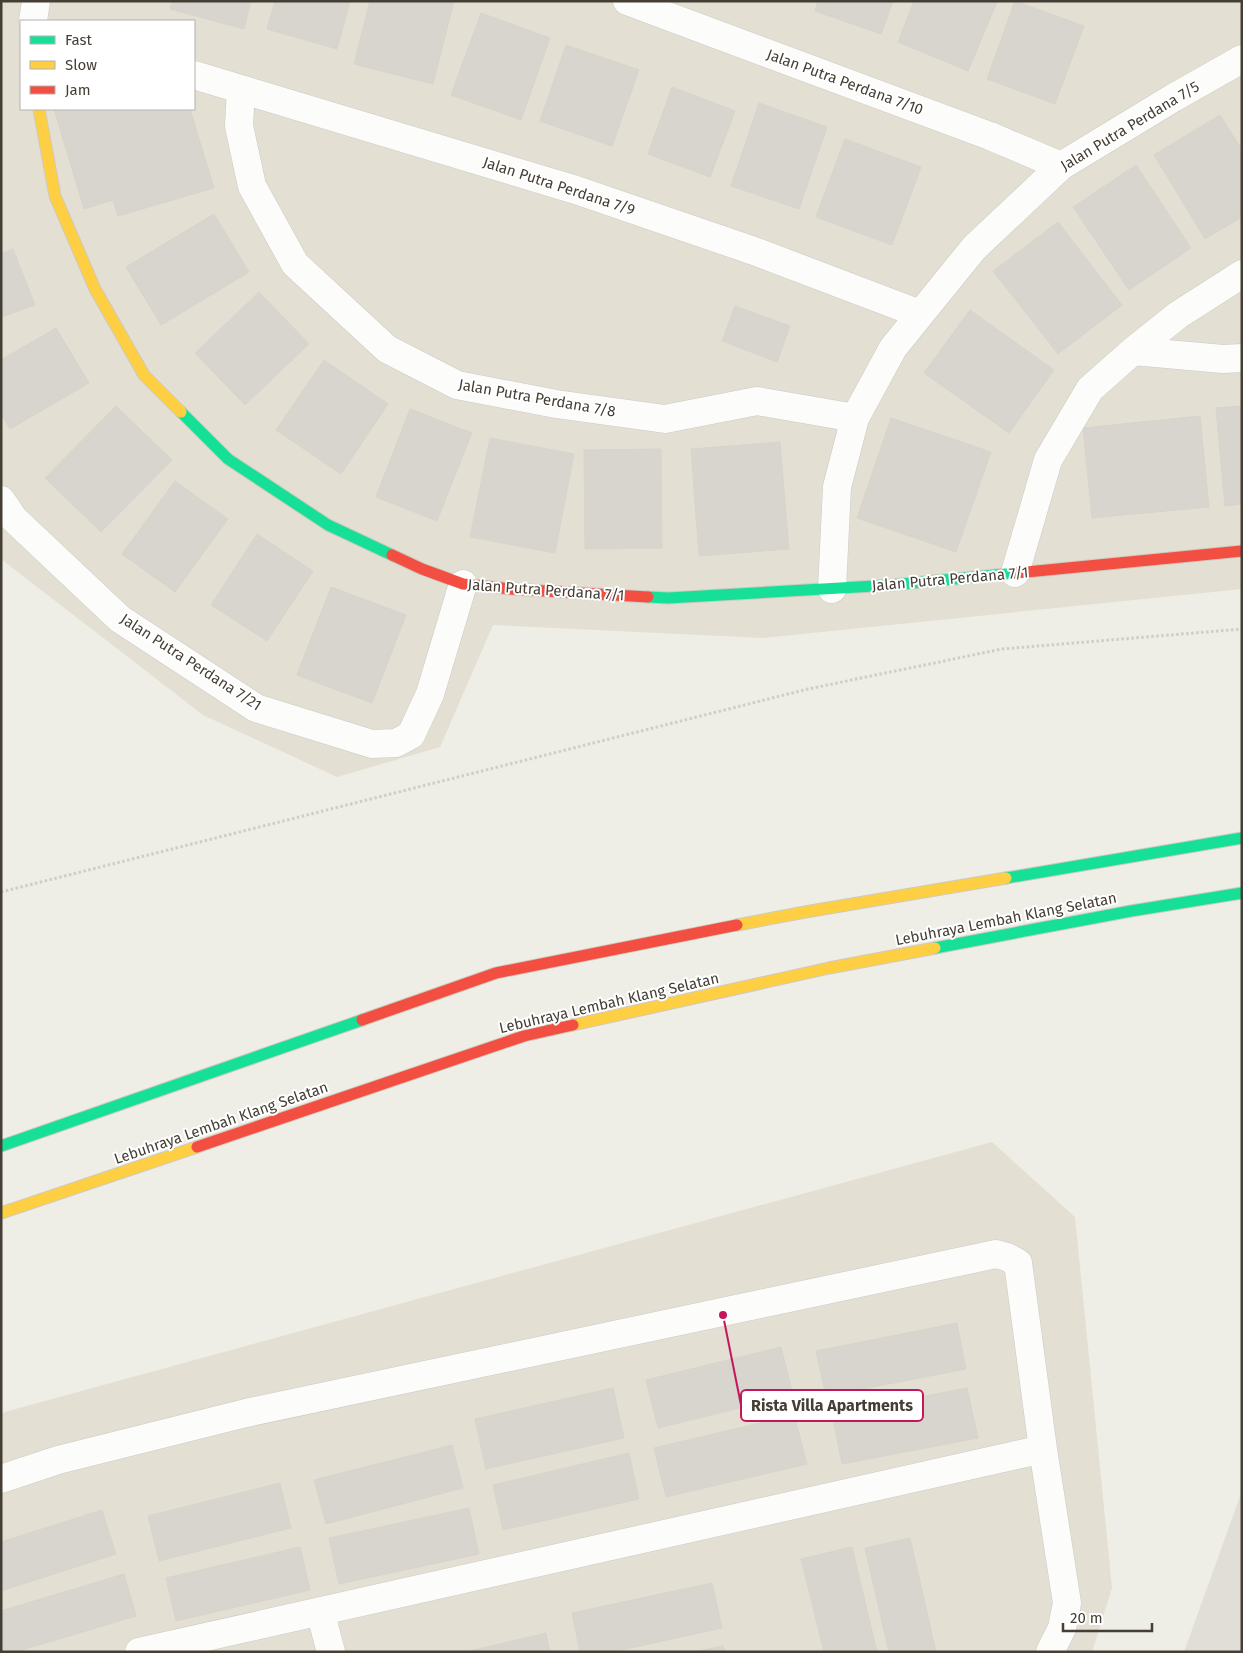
<svg xmlns="http://www.w3.org/2000/svg" width="1243" height="1653" font-family="'Fira Sans',sans-serif">
<style>
.residential{fill:#e3dfd3;fill-rule:evenodd}
.industrial{fill:#e1ded8}
.building{fill:#d8d5cf;stroke:#d6d4cc}
.lines{fill:none;stroke-linecap:round;stroke-linejoin:round}
.street-casing{stroke:#cccac4;stroke-width:29}
.fast-casing{stroke:#cecabe;stroke-width:13}
.slow-casing{stroke:#cecabe;stroke-width:13}
.jam-casing{stroke:#cecabe;stroke-width:13}
.path{stroke:#d0cdc9;stroke-width:3;stroke-dasharray:2.5 2.5;stroke-linecap:butt}
.street{stroke:#fcfcfb;stroke-width:28}
.fast{stroke:#16e098;stroke-width:11}
.slow{stroke:#ffcf43;stroke-width:11}
.jam{stroke:#f24e42;stroke-width:11}
.labels{text-anchor:middle;dominant-baseline:central;stroke-width:4;stroke-linejoin:round;paint-order:stroke}
.street-label{font-size:15px;fill:#443e34;stroke:#fff}
.leader{fill:none;stroke:#c2185b;stroke-width:2}
.callout-dot{fill:#c2185b;stroke:#fff;stroke-width:2}
.callout{fill:#fff;stroke:#c2185b;stroke-width:2}
.callout-label{font-size:16px;text-anchor:middle;font-weight:bold;fill:#443e34}
</style>
<rect width="100%" height="100%" fill="#eeede6"/>
<!-- residential -->
<path class="residential" d="M1 1H1242V589L763 638 493 625 440 747 337 777 203 715 1 559ZM21 21H194V109H21Z
M992 1142 1075 1217 1112 1588 1092 1652H1V1413Z"/>
<!-- industrial -->
<path class="industrial" d="M1242 1491V1652H1184Z"/>
<!-- building -->
<path class="building" d="M172 1H251L244 29 170 9Z
M275 1H350L337 49 267 29Z
M370 1H454L433 84 354 64Z
M818 1H893L881 34 815 11Z
M914 1 997 2 968 71 898 42Z
M1015 1 1084 26 1055 104 987 79Z
M481 13 550 38 521 120 451 95Z
M566 45 639 70 612 146 540 121Z
M672 87 735 111 710 177 648 154Z
M759 103 827 127 799 209 731 186Z
M54 109H190L214 188 118 216 113 200 84 209Z
M1220 115 1242 150V217L1205 239 1154 155Z
M845 139 921 167 892 245 816 217Z
M1136 165 1191 248 1129 290 1073 207Z
M214 214 249 272 161 325 126 267Z
M1058 222 1122 305 1058 354 993 271Z
M13 249 35 305 1 317V254Z
M259 292 309 344 245 405 195 353Z
M735 306 790 326 777 362 722 341Z
M970 310 1054 370 1009 433 924 373Z
M56 328 89 383 10 429 1 414V360Z
M324 360 388 404 341 474 276 430Z
M116 406 172 460 101 532 45 478Z
M1242 406V504L1225 506 1216 408Z
M410 409 472 433 437 521 376 497Z
M1200 416 1209 507 1092 518 1083 428Z
M891 418 991 452 956 552 857 518Z
M490 438 574 454 555 553 470 537Z
M780 442 789 549 699 556 691 449Z
M661 449 662 548 585 549 584 450Z
M175 481 228 519 175 592 122 554Z
M257 534 313 571 267 641 211 605Z
M331 587 406 615 372 703 297 675Z
M957 1323 966 1369 826 1396 816 1351Z
M781 1347 793 1395 658 1428 646 1380Z
M613 1388 624 1438 486 1469 475 1419Z
M967 1388 978 1438 842 1464 832 1414Z
M794 1415 807 1464 666 1497 654 1448Z
M452 1445 463 1488 326 1524 314 1480Z
M629 1453 639 1499 503 1530 493 1485Z
M280 1483 291 1528 159 1561 148 1516Z
M469 1508 479 1554 339 1584 329 1538Z
M102 1510 116 1554 1 1591V1542Z
M910 1538 936 1652H889L865 1548Z
M300 1547 310 1590 176 1621 166 1578Z
M852 1547 877 1652H824L801 1559Z
M124 1574 136 1616 15 1652H1V1611Z
M712 1583 722 1628 612 1652H580L572 1613Z
M546 1633 550 1652H466Z
M723 1646 725 1652H694Z"/>
<g class="lines">
<defs>
<path id="street" d="M627 1 990 136 1061 166
M33 21 36 1
M194 75 576 190 754 251 920 314
M241 89 239 126 252 186 295 264 387 349 457 385 556 404 665 419 757 401 855 418
M1133 351 1223 359 1242 358
M1 500 14 519 120 619 256 708 372 744 396 743 411 735 430 694 463 584
M1015 573 1048 460 1090 389 1133 351 1178 315 1242 274
M832 589 837 487 855 418 893 348 974 248 1061 166 1173 98 1242 59
M1 1479 58 1460 246 1413 996 1254 1007 1257 1018 1263 1043 1449 1067 1603 1062 1628 1050 1652
M320 1611 331 1652
M139 1652 1043 1449"/>
<path id="fast" d="M181 412 228 459 328 525 392 555
M648 597 668 598 892 585 1016 573
M1006 878 1242 838
M935 948 1131 911 1242 893
M1 1146 362 1020"/>
<path id="slow" d="M39 109 55 196 95 289 144 375 181 412
M737 925 805 912 1006 878
M573 1025 829 968 935 948
M1 1213 197 1147"/>
<path id="jam" d="M392 555 422 569 463 584 511 589 648 597
M1016 573 1242 551
M362 1020 496 973 737 925
M197 1147 524 1036 573 1025"/>
</defs>
<!-- street casing -->
<use href="#street" class="street-casing"/>
<!-- fast casing -->
<use href="#fast" class="fast-casing"/>
<!-- slow casing -->
<use href="#slow" class="slow-casing"/>
<!-- jam casing -->
<use href="#jam" class="jam-casing"/>
<!-- path -->
<path class="path" d="M1 892 808 689 1002 649 1242 629"/>
<!-- street -->
<use href="#street" class="street"/>
<!-- fast -->
<use href="#fast" class="fast"/>
<!-- slow -->
<use href="#slow" class="slow"/>
<!-- jam -->
<use href="#jam" class="jam"/>
</g>
<g class="labels">
<!-- street labels -->
<g class="street-label">
<text transform="translate(845 82) rotate(20)">Jalan Putra Perdana 7/10</text>
<text transform="translate(1130 126) rotate(-31)">Jalan Putra Perdana 7/5</text>
<text transform="translate(559 186) rotate(18)">Jalan Putra Perdana 7/9</text>
<text transform="translate(537 398) rotate(10)">Jalan Putra Perdana 7/8</text>
<text transform="translate(950 579) rotate(-5)">Jalan Putra Perdana 7/1</text>
<text transform="translate(546 590) rotate(4)">Jalan Putra Perdana 7/1</text>
<text transform="translate(191 662) rotate(33)">Jalan Putra Perdana 7/21</text>
<text transform="translate(1006 919) rotate(-11)">Lebuhraya Lembah Klang Selatan</text>
<text transform="translate(609 1003) rotate(-13)">Lebuhraya Lembah Klang Selatan</text>
<text transform="translate(221 1123) rotate(-19)">Lebuhraya Lembah Klang Selatan</text>
</g>
</g>
<!-- callouts -->
<path class="leader" d="M723 1315L741 1405"/>
<circle class="callout-dot" cx="723" cy="1315" r="5"/>
<rect class="callout" x="741" y="1390" width="182" height="31" rx="5"/>
<g class="callout-label">
<text x="832" y="1411">Rista Villa Apartments</text>
</g>
<!-- border -->
<rect width="1243" height="1653" fill="none" stroke="#443e34" stroke-width="5"/>
<!-- legend -->
<rect x="20" y="20" width="175" height="90" fill="#ffffff" stroke="#b4b2ae"/>
<rect x="30" y="36" width="25" height="8" fill="#16e098" stroke="#b4b2ae"/>
<text x="65" y="45" font-size="15" fill="#443e34">Fast</text>
<rect x="30" y="61" width="25" height="8" fill="#ffcf43" stroke="#b4b2ae"/>
<text x="65" y="70" font-size="15" fill="#443e34">Slow</text>
<rect x="30" y="86" width="25" height="8" fill="#f24e42" stroke="#b4b2ae"/>
<text x="65" y="95" font-size="15" fill="#443e34">Jam</text>
<!-- scale -->
<path d="M1063 1623v8h89v-8" fill="none" stroke="#443e34" stroke-width="2.5"/>
<text x="1070" y="1623" font-size="15" fill="#443e34" stroke="#ffffff" stroke-width="4" paint-order="stroke">20 m</text>
</svg>
